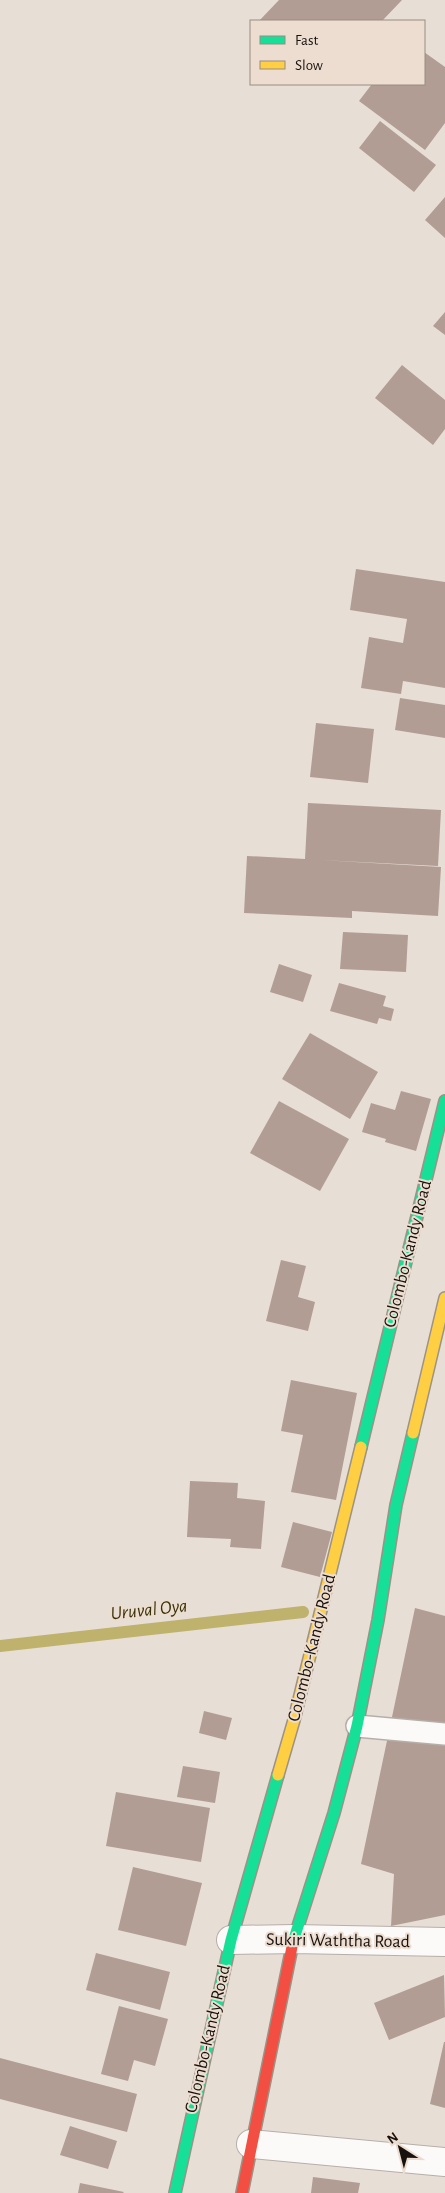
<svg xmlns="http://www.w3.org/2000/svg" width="445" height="2193" font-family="'Alegreya Sans',sans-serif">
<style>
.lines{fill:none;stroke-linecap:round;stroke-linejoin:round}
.stream{stroke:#bfb26c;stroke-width:12}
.building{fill:#b19d93}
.lane-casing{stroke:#b6afa8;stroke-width:24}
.street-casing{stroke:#b6afa8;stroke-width:30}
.fast-casing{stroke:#9c9285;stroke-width:14}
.slow-casing{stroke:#9c9285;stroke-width:14}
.jam-casing{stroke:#9c9285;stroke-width:14}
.lane{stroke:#fbfaf9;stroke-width:21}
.street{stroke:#fbfaf9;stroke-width:28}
.fast{stroke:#16e098;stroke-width:11}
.slow{stroke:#ffcf43;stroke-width:11}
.jam{stroke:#f24e42;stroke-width:11}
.labels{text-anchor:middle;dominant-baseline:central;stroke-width:4;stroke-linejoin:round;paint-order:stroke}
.street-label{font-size:18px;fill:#18120e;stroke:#edddd0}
.water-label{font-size:19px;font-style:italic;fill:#393208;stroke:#edddd0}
</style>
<rect width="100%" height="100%" fill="#e7ded6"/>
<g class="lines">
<!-- stream -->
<path class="stream" d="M0 1646 303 1612"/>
</g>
<!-- building -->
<path class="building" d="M279 0H402L382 21H259Z
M424 52 445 67V123L425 150 359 101 372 84H424Z
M380 121 436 165 414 192 359 148Z
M445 197V238L425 220Z
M445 312V335L433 326Z
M402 365 445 400V429L433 445 375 398Z
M356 569 445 582V688L403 681 401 694 361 688 369 637 403 643 407 619 350 610Z
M400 698 445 705V738L395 730Z
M316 723 374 729 368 783 310 777Z
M308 803 441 810 438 866 320 860 441 867 438 916 352 911V918L244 913 247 856 305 859Z
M343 932 408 935 406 972 340 969Z
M279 964 312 975 303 1002 270 992Z
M339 983 386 996 383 1006 394 1009 391 1021 379 1018 377 1024 330 1011Z
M310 1033 378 1072 350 1119 282 1079Z
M401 1091 431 1099 416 1151 385 1142 386 1139 362 1132 371 1103 395 1110Z
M279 1101 349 1139 320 1191 250 1153Z
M281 1260 306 1266 298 1297 315 1302 308 1331 266 1321Z
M291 1380 357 1393 336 1500 291 1492 303 1435 281 1431Z
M190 1481 238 1483 237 1498 265 1501 261 1549 230 1547 231 1539 187 1537Z
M293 1522 332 1532 320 1577 281 1567Z
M415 1608 445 1616V1915L391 1926 394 1874 361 1864Z
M204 1711 232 1718 226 1740 199 1733Z
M183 1766 220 1772 215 1803 177 1797Z
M116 1792 210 1808 201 1862 106 1846Z
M133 1867 202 1883 186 1946 118 1930Z
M96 1953 170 1972 160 2010 86 1990Z
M444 1975 445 2017 389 2040 374 2003Z
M119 2006 168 2019 155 2066 134 2060 128 2081 101 2074Z
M444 2042H445V2108L430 2104Z
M0 2058 137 2094 127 2132 0 2099Z
M70 2126 117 2141 108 2169 60 2155Z
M313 2177 360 2183 358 2193H311Z
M80 2183 124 2192 123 2193H78Z"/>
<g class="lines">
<defs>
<path id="lane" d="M357 1726 445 1734"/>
<path id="street" d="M231 1940 294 1939 445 1942
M251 2144 445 2162"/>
<path id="fast" d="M361 1447 445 1101
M293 1942 334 1813 357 1726 378 1620 396 1505 413 1433
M175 2193 231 1940 278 1775"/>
<path id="slow" d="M413 1433 445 1298
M278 1775 294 1720 361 1447"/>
<path id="jam" d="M242 2193 293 1942"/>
</defs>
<!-- lane casing -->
<use href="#lane" class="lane-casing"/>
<!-- street casing -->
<use href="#street" class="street-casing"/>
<!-- fast casing -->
<use href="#fast" class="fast-casing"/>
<!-- slow casing -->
<use href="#slow" class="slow-casing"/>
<!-- jam casing -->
<use href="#jam" class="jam-casing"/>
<!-- lane -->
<use href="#lane" class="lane"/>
<!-- street -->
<use href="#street" class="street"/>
<!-- fast -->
<use href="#fast" class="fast"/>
<!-- slow -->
<use href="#slow" class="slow"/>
<!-- jam -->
<use href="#jam" class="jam"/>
</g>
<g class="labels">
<!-- street labels -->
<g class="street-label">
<text transform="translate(408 1254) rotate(-76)">Colombo-Kandy Road</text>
<text transform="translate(312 1648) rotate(-76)">Colombo-Kandy Road</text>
<text transform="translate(338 1941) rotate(1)">Sukiri Waththa Road</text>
<text transform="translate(208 2039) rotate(-77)">Colombo-Kandy Road</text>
</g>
<!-- water labels -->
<g class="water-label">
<text transform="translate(149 1610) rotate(-6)">Uruval Oya</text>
</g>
</g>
<!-- legend -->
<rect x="250" y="20" width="175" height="65" fill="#edddd0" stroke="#988c82"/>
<rect x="260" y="36" width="25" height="8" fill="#16e098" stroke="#988c82"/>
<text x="295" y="45" font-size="15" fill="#18120e">Fast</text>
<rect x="260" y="61" width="25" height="8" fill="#ffcf43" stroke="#988c82"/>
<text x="295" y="70" font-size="15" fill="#18120e">Slow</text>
<!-- north arrow -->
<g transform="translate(400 2148) rotate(324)" stroke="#edddd0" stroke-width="4" paint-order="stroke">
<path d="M0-4L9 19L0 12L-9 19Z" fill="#18120e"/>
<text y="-8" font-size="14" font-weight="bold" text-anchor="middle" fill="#18120e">N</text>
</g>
</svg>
